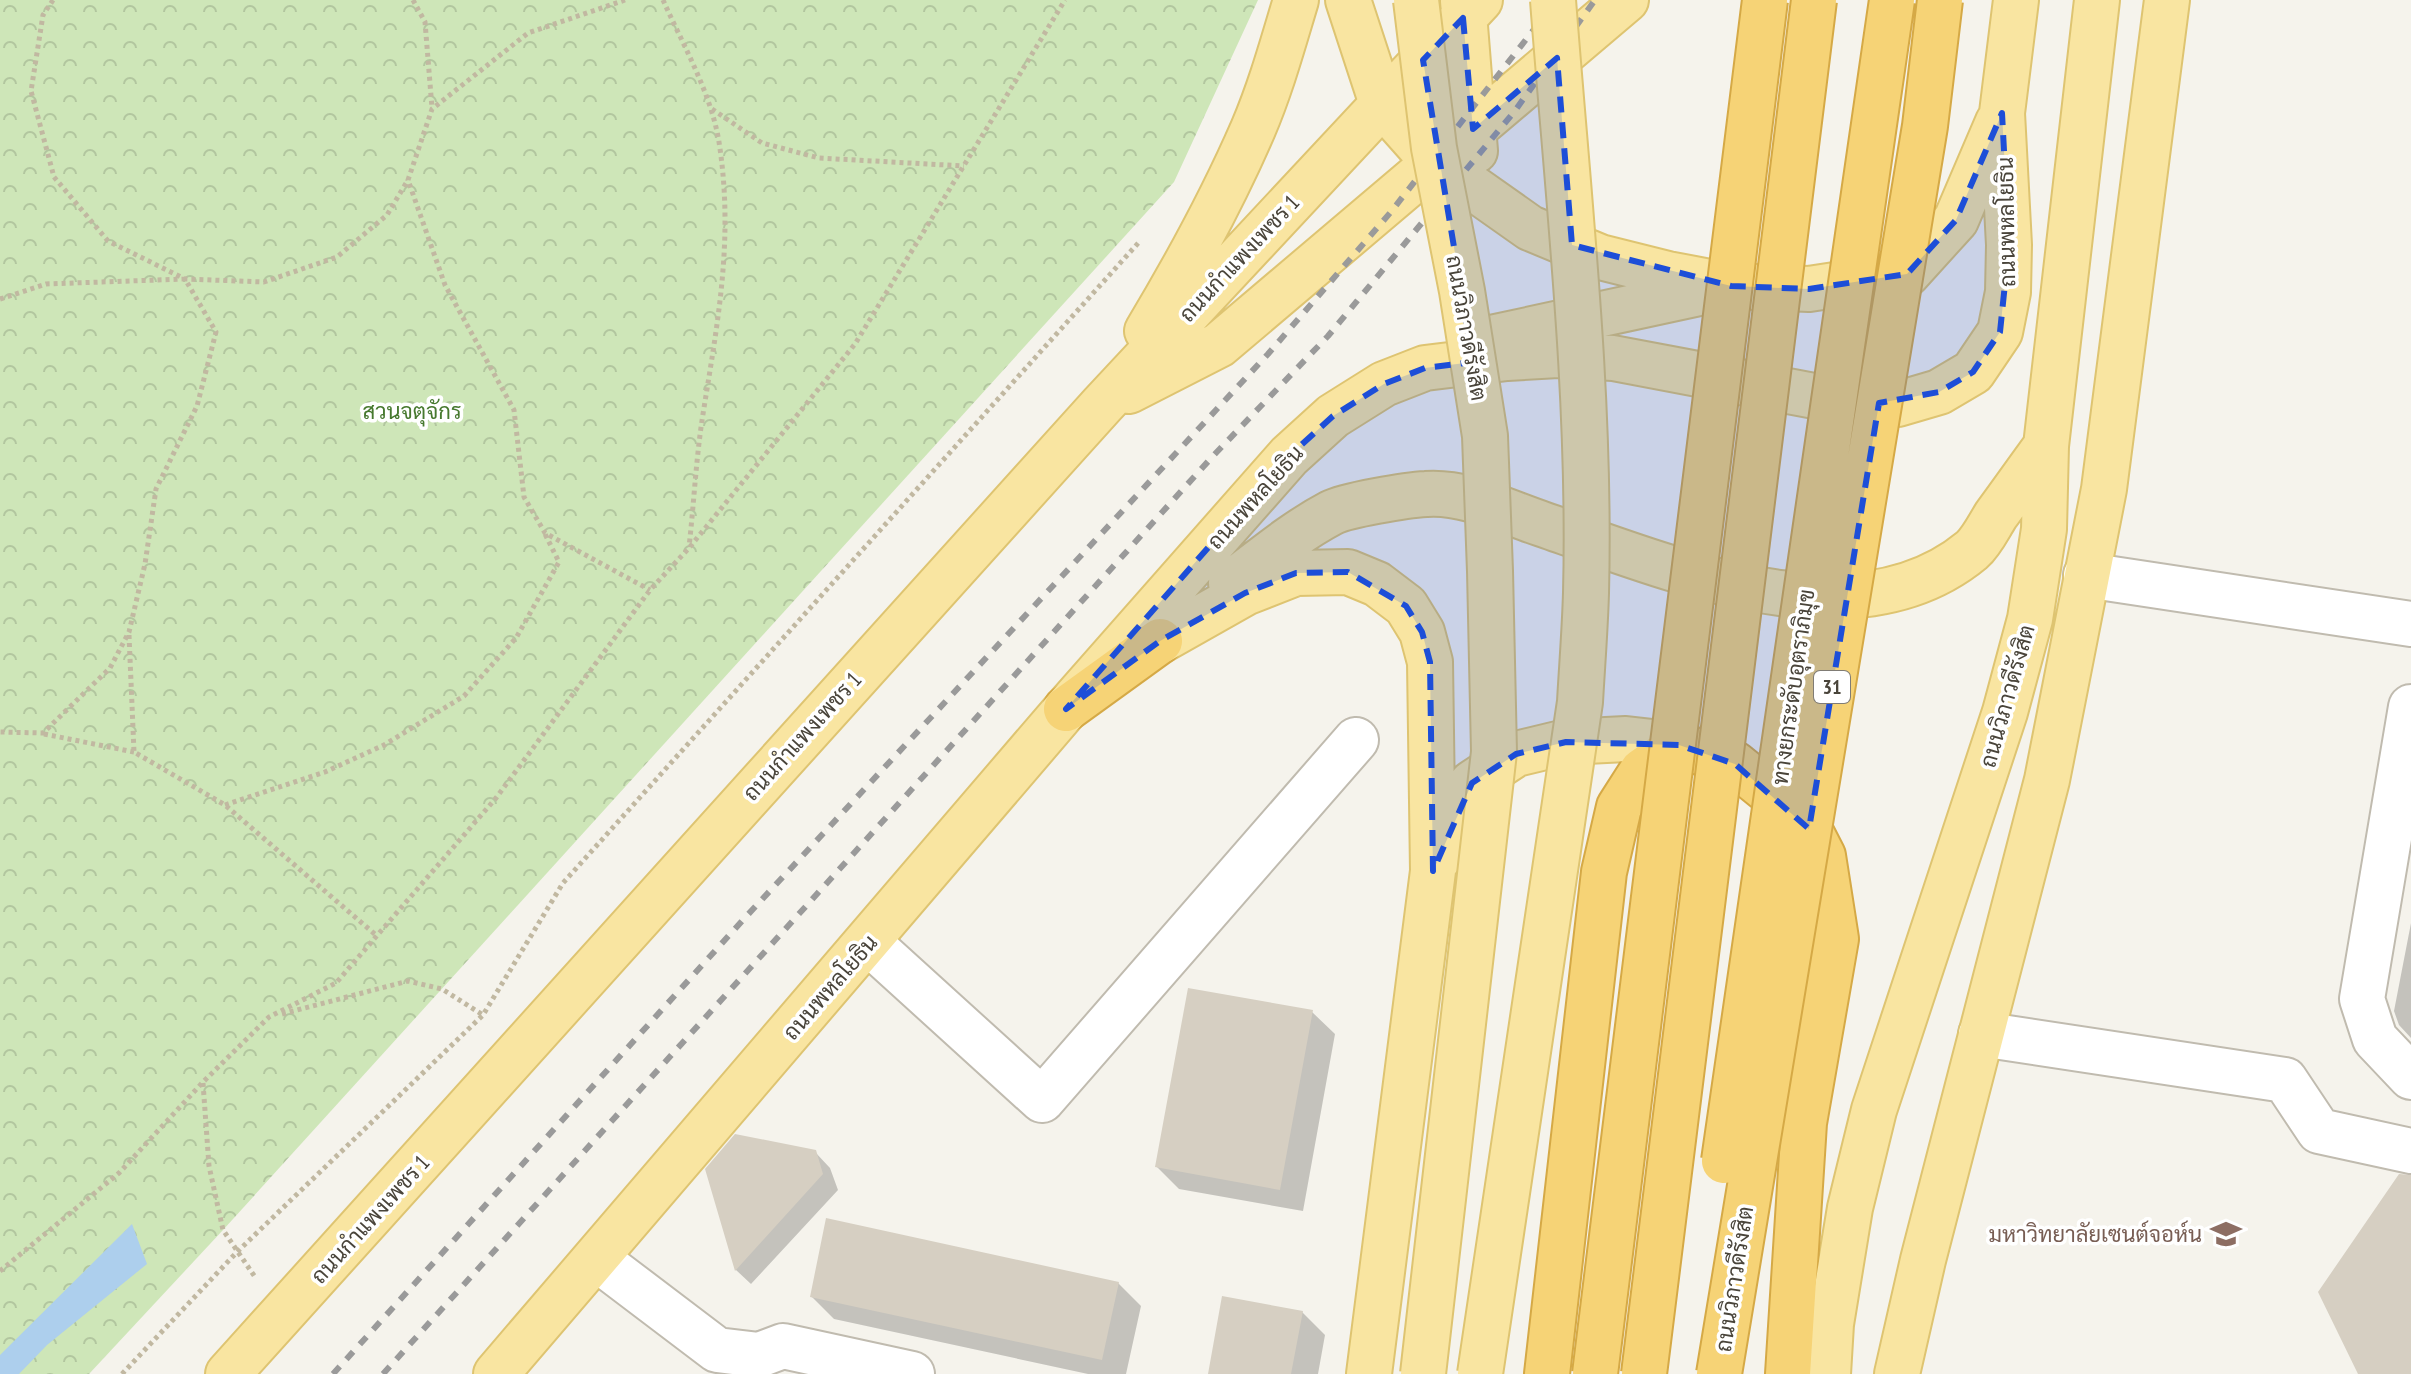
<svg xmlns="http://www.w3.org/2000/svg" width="2411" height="1374" font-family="'PT Sans Narrow',Sarabun,sans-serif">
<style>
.park{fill:url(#park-crowns)}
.water{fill:#adcfed}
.shadow{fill:#0003}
.building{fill:#d6cfc2}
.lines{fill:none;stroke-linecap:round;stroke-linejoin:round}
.minor-casing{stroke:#c0bbaf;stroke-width:48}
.major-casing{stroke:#dec471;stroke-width:48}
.highway-casing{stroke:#d5a946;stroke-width:48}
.path{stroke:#c1b8a1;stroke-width:5;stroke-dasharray:4 4;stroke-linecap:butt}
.minor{stroke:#fff;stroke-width:44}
.major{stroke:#f9e5a1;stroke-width:44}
.highway{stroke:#f6d376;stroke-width:44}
.rail{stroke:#9a9a9a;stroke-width:6;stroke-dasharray:10 10;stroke-linecap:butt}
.major-bridge-casing{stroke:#dec471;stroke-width:48;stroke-linecap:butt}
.highway-bridge-casing{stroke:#d5a946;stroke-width:48;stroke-linecap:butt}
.major-bridge{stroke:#f9e5a1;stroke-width:44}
.highway-bridge{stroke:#f6d376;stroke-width:44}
.marked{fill:#1d4ed8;fill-opacity:0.2;stroke:#1d4ed8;stroke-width:6;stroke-dasharray:16 10;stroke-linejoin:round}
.labels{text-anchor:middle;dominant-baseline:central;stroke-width:7;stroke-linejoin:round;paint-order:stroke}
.shield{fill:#fff;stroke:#807c75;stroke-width:2}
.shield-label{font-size:20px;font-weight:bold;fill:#49443a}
.street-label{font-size:22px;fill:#49443a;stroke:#fff}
.park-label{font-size:22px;fill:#47792f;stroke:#fff}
.education-label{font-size:22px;fill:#785e54;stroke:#fff;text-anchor:end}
</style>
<defs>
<pattern id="park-crowns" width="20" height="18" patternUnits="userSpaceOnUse" patternTransform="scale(2)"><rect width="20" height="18" fill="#cee6b8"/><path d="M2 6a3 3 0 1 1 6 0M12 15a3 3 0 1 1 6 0" fill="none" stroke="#b2c69f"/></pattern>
</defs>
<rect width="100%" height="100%" fill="#f5f3ec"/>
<!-- park -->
<path class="park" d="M0 0H1258L1174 182 223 1230 89 1374H0Z"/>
<!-- water -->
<path class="water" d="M132 1224 147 1264 47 1345 19 1374H0V1355Z"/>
<!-- shadow -->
<path class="shadow" d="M2411 923V1038L2399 1025 2394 1011Z
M1312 1012 1335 1034 1303 1211 1179 1189 1157 1167Z
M815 1152 830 1168 838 1190 751 1284 736 1270 707 1170Z
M1118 1283 1141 1306 1126 1374H1088L834 1319 812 1297Z
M1302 1312 1325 1335 1318 1374H1210Z"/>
<!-- building -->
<path class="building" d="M1188 988 1313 1010 1280 1190 1155 1167Z
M735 1134 816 1150 823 1174 735 1271 705 1169Z
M2399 1174 2411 1175V1374H2358L2318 1292Z
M826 1218 1119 1282 1102 1360 810 1297Z
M1222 1296 1303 1311 1291 1374H1208Z"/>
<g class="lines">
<defs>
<path id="minor" d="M2086 575 2411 624
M2411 707 2362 999 2375 1039 2411 1077
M868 942 1042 1100 1356 740
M1981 1034 2285 1080 2319 1131 2411 1151
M597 1259 717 1350 759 1355 783 1346 912 1374"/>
<path id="major" d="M1348 0 1382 104 1422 149 1435 161 1530 228 1600 257 1668 274 1731 286 1809 289 1907 274 1956 220 1998 122
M1463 1 1475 151
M1147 331C1186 266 1223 198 1253 129 1271 87 1283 43 1296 0
M1491 338 1713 290
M1129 391 1219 345 1626 0
M1231 583C1263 559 1295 532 1331 513 1346 505 1407 495 1426 494 1465 491 1506 512 1542 524 1667 567 1854 648 1972 550 1982 541 1989 526 1996 515 2013 492 2029 469 2046 446
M1160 641 1245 593 1296 573 1348 572 1377 584 1406 606 1422 632 1430 662 1433 871 1369 1374
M1439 858 1472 783 1516 754 1566 742 1626 739 1679 745
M228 1374 1102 405 1480 0
M496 1374 1066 709 1289 456 1333 416 1384 384 1425 368 1507 358 1558 355 1613 358 1846 402 1898 404 1939 392 1973 372 2000 332 2008 292 2009 245 2002 113 2016 0
M1828 1374 1831 1324 1850 1208 1874 1110 2005 712 2030 619 2044 529 2046 446 2097 0
M1897 1374 1923 1260 2047 780 2104 489 2167 0"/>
<path id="highway" d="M1066 709 1160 641
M1547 1374 1604 872 1619 807 1642 771 1679 745 1735 764 1805 821 1823 856 1836 939 1804 1123 1788 1374"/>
</defs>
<!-- minor casing -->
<use href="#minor" class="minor-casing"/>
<!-- major casing -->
<use href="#major" class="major-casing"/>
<!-- highway casing -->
<use href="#highway" class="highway-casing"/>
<!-- path -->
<path class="path" d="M53 0 43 15 31 91 54 177 108 241 185 279 264 282 337 257 387 215 408 180
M413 0 425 22 432 108
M625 0 528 33 432 109 408 180 445 285 514 410 524 497 545 533 650 590
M663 0C683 45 711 93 719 142 734 238 718 320 703 414 696 458 694 503 689 547
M712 109 762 143 819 158 964 166
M0 299 46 284 185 279 216 332 197 406 156 489 145 564 129 632 110 668 43 733 0 732
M129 635 134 752 225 805 377 936
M44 734 134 752
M225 805 325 772 384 745 464 696 516 638 559 562 545 534
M282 1014 408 981 442 989 483 1015
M203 1083 209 1166 223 1230 255 1277
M0 1271 119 1173 203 1082 269 1017 336 983 496 798 650 590 689 548 855 344 1065 0
M122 1374 237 1252 483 1015 563 883 1140 241"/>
<!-- minor -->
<use href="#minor" class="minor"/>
<!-- major -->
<use href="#major" class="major"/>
<!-- highway -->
<use href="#highway" class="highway"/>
<!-- rail -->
<path class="rail" d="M333 1374 742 921 1268 354 1390 213 1557 0
M383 1374 1213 456 1328 336 1514 112 1595 0"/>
<defs>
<path id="major-bridge" d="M1416 0 1434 148 1462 291 1485 436 1490 571 1494 752 1423 1374
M1480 1374 1580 702C1582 666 1585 629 1586 593 1591 396 1568 197 1553 0"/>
<path id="highway-bridge" d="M1724 1161 1892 0
M1595 1374 1765 0
M1644 1374 1814 0
M1719 1374 1925 126 1940 0"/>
</defs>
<!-- major-bridge casing -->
<use href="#major-bridge" class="major-bridge-casing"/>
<!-- highway-bridge casing -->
<use href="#highway-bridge" class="highway-bridge-casing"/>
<!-- major-bridge -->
<use href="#major-bridge" class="major-bridge"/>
<!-- highway-bridge -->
<use href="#highway-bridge" class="highway-bridge"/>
</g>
<!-- marked area -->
<path class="marked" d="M1463 18 1473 129 1557 58 1572 245 1731 286 1809 289 1907 274 1956 220 2002 113 2009 245 2000 332 1973 372 1939 392 1879 403 1809 829 1735 764 1679 745 1566 742 1516 754 1472 783 1433 871 1430 662 1422 632 1406 606 1348 572 1296 573 1245 593 1160 641 1066 709 1289 456 1333 416 1384 384 1425 368 1473 362 1423 60Z"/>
<!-- icons -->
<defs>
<symbol id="university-bare" viewBox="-9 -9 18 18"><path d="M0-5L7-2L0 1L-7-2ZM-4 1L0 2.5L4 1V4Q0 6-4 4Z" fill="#8d6e63" stroke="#fff" stroke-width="2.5" paint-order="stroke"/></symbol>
</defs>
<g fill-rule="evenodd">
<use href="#university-bare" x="2204" y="1212" width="44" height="44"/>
</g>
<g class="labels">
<!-- shield labels -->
<rect class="shield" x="1814" y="671" width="36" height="32" rx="6"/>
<g class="shield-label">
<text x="1832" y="687">31</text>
</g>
<!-- street labels -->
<g class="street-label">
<text transform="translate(2006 222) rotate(-91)">ถนนพหลโยธิน</text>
<text transform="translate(1239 258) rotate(-47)">ถนนกำแพงเพชร 1</text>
<text transform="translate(1467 328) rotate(80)">ถนนวิภาวดีรังสิต</text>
<text transform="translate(1255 497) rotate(-48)">ถนนพหลโยธิน</text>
<text transform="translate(1793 687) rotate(-82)">ทางยกระดับอุตราภิมุข</text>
<text transform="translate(2007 696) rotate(-74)">ถนนวิภาวดีรังสิต</text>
<text transform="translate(802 736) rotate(-48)">ถนนกำแพงเพชร 1</text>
<text transform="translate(830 987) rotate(-49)">ถนนพหลโยธิน</text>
<text transform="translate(370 1219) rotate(-48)">ถนนกำแพงเพชร 1</text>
<text transform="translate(1734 1279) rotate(-81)">ถนนวิภาวดีรังสิต</text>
</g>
<!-- park labels -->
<g class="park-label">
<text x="412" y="411">สวนจตุจักร</text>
</g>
<!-- education labels -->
<g class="education-label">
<text x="2202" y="1234">มหาวิทยาลัยเซนต์จอห์น</text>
</g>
</g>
</svg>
